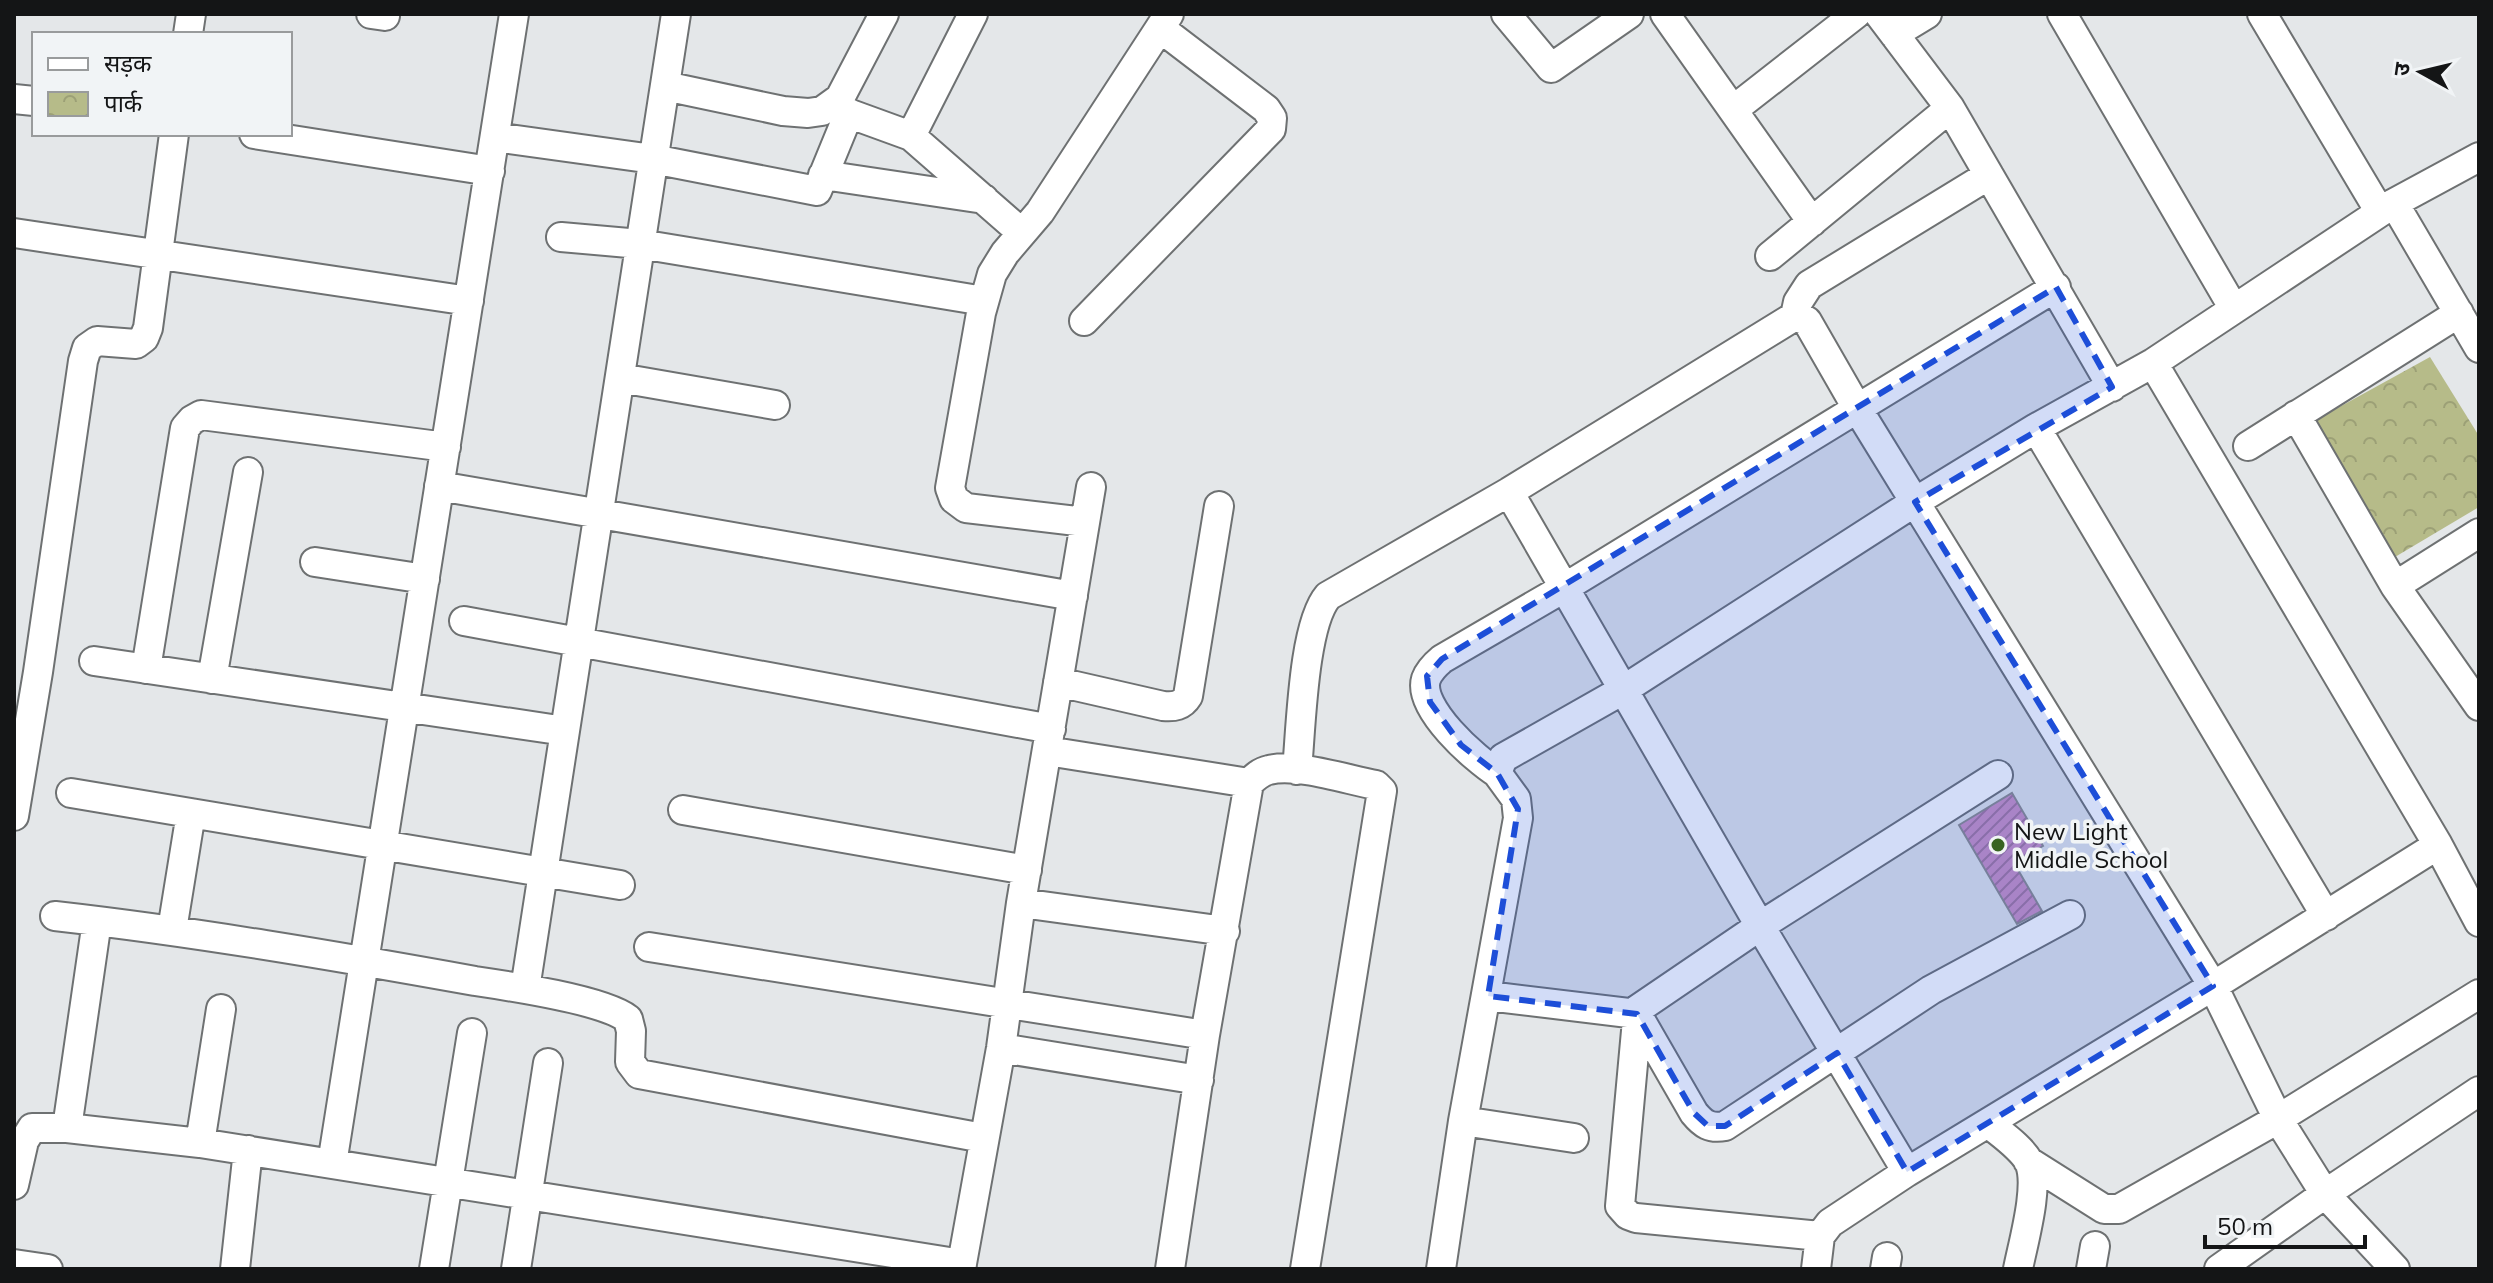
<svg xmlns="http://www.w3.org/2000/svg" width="2493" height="1283" font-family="Mulish,'Noto Sans Devanagari',sans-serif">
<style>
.park{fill:url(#park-crowns)}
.building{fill:url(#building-hatch);stroke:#8e8b8d;stroke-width:2}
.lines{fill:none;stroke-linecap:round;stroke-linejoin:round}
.minor-casing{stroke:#6e7172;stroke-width:32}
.minor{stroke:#fff;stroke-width:28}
.marked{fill:#1d4ed8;fill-opacity:0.2;stroke:#1d4ed8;stroke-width:6;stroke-dasharray:16 10;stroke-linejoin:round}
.poi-dot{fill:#386422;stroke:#f1f4f6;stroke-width:3}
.labels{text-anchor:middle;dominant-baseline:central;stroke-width:7;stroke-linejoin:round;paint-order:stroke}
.poi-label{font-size:24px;fill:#141516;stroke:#f1f4f6;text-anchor:start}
</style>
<defs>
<pattern id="park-crowns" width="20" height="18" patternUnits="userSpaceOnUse" patternTransform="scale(2)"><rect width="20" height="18" fill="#b6bb89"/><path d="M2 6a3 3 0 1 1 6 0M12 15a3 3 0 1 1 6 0" fill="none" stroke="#9ca076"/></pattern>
<pattern id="building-hatch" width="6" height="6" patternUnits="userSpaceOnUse" patternTransform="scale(2)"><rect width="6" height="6" fill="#cc92c4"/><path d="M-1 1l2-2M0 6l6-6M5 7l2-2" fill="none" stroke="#a4769e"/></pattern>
</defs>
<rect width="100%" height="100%" fill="#e4e7e9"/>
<!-- park -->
<path class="park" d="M2430 357 2479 436V507L2395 557 2314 421Z"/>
<!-- building -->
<path class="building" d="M2012 793 2043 846 2014 863 2042 911 2017 924 1959 825Z"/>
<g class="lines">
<defs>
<path id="minor" d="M371 14 385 16
M1506 14 1551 68 1629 14
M1665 14 1812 222
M1879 14 1950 108 2112 387
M2062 14 2234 309
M2262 14 2380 212
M188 34 191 14
M1894 34 1927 14
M665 86 783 111 808 113 822 111 840 98 884 14
M14 99 34 101
M834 108 911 136 1022 233
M1733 110 1856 14
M254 134 490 171
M911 136 973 14
M495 137 653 159 817 191 849 113
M823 175 984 199
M2394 203 2479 348
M14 233 469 301
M561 237 640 244 984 301
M1770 256 1950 108
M1795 316 1807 321 1857 408 2213 986 2438 845
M1084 321 1271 129 1272 118 1266 109 1160 28
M2153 363 2438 845 2479 922
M620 378 775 405
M2296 415 2395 586 2479 706
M2036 428 2326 916
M2248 446 2459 313
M439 486 1073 596
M1509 492 1760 926 1907 1172
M1085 522 966 508 954 499 950 488 981 313 992 274 1005 253 1040 212 1169 14
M315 562 425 579
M2395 586 2479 533
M464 621 1051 729
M94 661 565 731
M146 669 185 428 192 420 201 415 446 447
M212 679 248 472
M1058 682 1163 706C1174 707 1182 706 1188 696L1219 506
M1047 751 1249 783
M1297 770C1301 729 1303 625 1328 596L1509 492 1795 316 1798 302 1809 285 1989 175
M1497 773C1475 759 1417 708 1426 679 1429 671 1436 664 1442 659L1564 588 2056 287
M71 793 620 885
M683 810 1027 870
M14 816 38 672 83 361 87 348 97 341 136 344 144 338 148 328 174 134
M1021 903 1225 931
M55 916C196 932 336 956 475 981 509 986 604 1000 628 1019L631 1031 630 1062 639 1074 983 1138
M172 930 191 813
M649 947 1205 1035
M525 989 676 14
M1488 996 1637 1014 1694 1113C1703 1124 1710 1129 1725 1126L1931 990 2070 915
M1001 1048 1199 1080
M1463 1121 1574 1138
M1988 1123C2001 1134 2021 1147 2029 1162 2040 1185 2023 1243 2018 1269
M67 1128 97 921
M200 1143 221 1009
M2028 1161 2104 1209H2119L2278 1119 2479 994
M332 1164 514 14
M14 1185 24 1141 32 1128H67L200 1143 962 1264
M1820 1236 1636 1218 1628 1215 1620 1206 1638 1009 1760 926 1998 775
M14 1264 48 1269
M235 1269 248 1150
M434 1269 472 1033
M516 1269 548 1063
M961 1269 1001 1048 1021 903 1091 487
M1170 1269 1205 1035 1249 783C1255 777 1260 772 1269 770 1297 763 1348 780 1376 785L1382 791 1305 1269
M1441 1269 1463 1121 1518 818 1516 799 1497 773 1503 758 1623 690 1915 502 2036 428 2153 363 2394 203 2479 157
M1816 1269 1820 1236 1830 1223 1907 1172 2213 986 2278 1119 2325 1194 2395 1269
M1885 1269 1887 1257
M2091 1269 2095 1246
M2219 1269 2325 1194 2479 1091"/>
</defs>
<!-- minor casing -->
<use href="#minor" class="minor-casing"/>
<!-- minor -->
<use href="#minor" class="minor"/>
</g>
<!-- marked area -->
<path class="marked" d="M2056 287 2112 387 1915 502 2213 986 1907 1172 1837 1053 1725 1126H1708L1694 1113 1637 1014 1488 996 1518 809 1497 773 1461 745 1430 702 1427 676 1442 659Z"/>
<!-- markers -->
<circle class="poi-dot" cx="1998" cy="845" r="8"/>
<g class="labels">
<!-- poi labels -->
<g class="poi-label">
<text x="2014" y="831">New Light<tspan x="2014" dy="28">Middle School</tspan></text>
</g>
</g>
<!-- border -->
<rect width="2493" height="1283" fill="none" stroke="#141516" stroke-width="32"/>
<!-- legend -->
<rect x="32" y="32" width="260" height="104" fill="#f1f4f6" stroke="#999b9c" stroke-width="2"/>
<rect x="48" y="58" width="40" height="12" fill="#ffffff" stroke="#999b9c" stroke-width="2"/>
<text x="104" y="72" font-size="24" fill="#141516">सड़क</text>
<rect x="48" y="92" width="40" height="24" fill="url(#park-crowns)" stroke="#999b9c" stroke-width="2"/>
<text x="104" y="112" font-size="24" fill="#141516">पार्क</text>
<!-- north arrow -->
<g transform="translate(2421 72) rotate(278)" stroke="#f1f4f6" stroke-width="6" paint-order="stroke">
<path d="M0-6L14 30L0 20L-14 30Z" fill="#141516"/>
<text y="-12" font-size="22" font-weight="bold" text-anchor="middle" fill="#141516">उ</text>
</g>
<!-- scale -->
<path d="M2205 1235v12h160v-12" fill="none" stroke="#141516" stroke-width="4"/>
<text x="2217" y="1235" font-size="24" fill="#141516" stroke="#f1f4f6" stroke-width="6" paint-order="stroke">50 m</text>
</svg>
